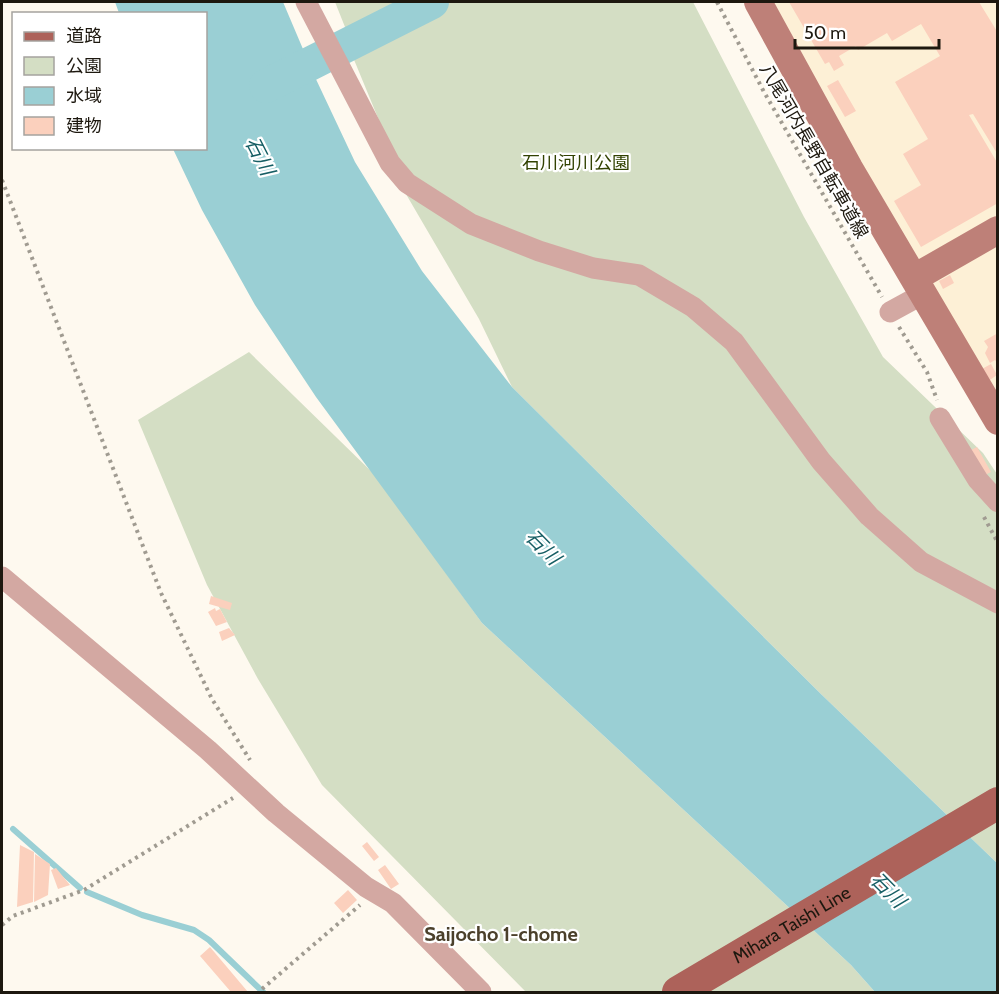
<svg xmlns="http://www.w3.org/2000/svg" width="999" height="994" font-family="Cabin,'Noto Sans JP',sans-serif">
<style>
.built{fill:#fdf0d6}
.green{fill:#d4dec4}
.water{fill:#9acfd4}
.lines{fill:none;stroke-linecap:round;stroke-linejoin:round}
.stream{stroke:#9acfd4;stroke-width:6}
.river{stroke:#9acfd4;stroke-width:34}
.building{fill:#fbd0bd}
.path{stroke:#a09b91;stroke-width:4;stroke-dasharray:3 4.5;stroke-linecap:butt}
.street{stroke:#d3a8a2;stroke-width:21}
.secondary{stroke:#be8078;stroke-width:28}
.primary{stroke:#ad625a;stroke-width:32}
.labels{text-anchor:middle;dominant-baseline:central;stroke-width:4.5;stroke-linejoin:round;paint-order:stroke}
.street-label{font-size:18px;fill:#1d180f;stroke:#fff}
.park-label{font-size:18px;fill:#314101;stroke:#fff}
.water-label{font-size:20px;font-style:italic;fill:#165e64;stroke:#fff}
.neighbourhood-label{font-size:20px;font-weight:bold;fill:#4b402b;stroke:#fff}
</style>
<rect width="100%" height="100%" fill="#fef9ef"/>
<!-- built -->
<path class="built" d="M771 2H997V400L935 293Z"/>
<!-- green -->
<path class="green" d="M335 2H406L347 32Z
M448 2H693L804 217 883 357 983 453 997 474V863L822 695 512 387 479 319 403 189 390 147 350 50Z
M249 352 376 476 482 623 851 965 875 992H526L322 785 258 679 207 585 138 420Z"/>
<!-- water -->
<path class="water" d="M115 2H283L314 75 355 162 422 271 512 387 822 695 997 863V992H875L851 965 482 623 316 397 255 305 202 210 173 149 206 148V14L119 13Z"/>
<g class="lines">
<!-- stream -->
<path class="stream" d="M13 829 80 888
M87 892 142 915 194 930 209 940 263 992"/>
<!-- river -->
<path class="river" d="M266 86 432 2"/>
</g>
<!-- building -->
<path class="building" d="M789 2H979L998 33V155L973 114 969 115 998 164V203L921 247 894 201 921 185 903 154 928 139 895 82 940 56 921 24 892 41 887 33 858 50 856 46 839 56 844 65 834 71 829 62 825 64Z
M838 80 856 111 845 117 827 86Z
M950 275 954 283 943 289 939 281Z
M998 333V364L995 360 990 363 985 353 988 347 984 341Z
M991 364 997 375 987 382 980 370Z
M977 447 991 472 981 477 967 452Z
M211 596 232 603 230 610 209 604Z
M215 608 216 611 220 609 227 622 216 626 208 612Z
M229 628 235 635 222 641 219 632Z
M367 842 379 857 374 861 362 846Z
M20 845 34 852 33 902 17 907Z
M35 854 50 864 48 895 34 902Z
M385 865 399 884 391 889 378 870Z
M56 868 70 885 58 889 51 870Z
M348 890 357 900 343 913 334 903Z
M210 947 248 992H231L200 956Z"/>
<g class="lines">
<!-- path -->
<path class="path" d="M717 2 764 92 882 297
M2 180 161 593 212 699 250 760
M899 327 927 372 937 400
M984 517 998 543
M2 925 13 916 84 890 233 798
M262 989 360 905"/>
<!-- street -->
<path class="street" d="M306 2 390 163 407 183 471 224 539 251 593 268 639 275 693 307 734 342 821 461 869 516 921 562 998 603
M890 312 923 294
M940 418 978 480 998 502
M2 577 208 750 276 813 366 887 393 903 481 992"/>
<!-- secondary -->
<path class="secondary" d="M758 2 849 168 998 421
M914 278 998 230"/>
<!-- primary -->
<path class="primary" id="s1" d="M678 992 998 803"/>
</g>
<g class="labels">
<!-- street labels -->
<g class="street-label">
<text transform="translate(814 151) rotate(60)">八尾河内長野自転車道線</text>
<text stroke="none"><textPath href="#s1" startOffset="132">Mihara Taishi Line</textPath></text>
</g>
<!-- park labels -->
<g class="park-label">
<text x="576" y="163">石川河川公園</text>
</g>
<!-- water labels -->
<g class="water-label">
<text transform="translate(260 156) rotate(63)">石川</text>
<text transform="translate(543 547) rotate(45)">石川</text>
<text transform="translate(888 890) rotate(45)">石川</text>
</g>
<!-- neighbourhood labels -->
<g class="neighbourhood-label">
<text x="501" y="934">Saijocho 1-chome</text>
</g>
</g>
<!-- border -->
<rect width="999" height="994" fill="none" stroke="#1d180f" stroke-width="6"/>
<!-- legend -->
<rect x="12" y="12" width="195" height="138" fill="#ffffff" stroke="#a5a39f" stroke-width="1.5"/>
<rect x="24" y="32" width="30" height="9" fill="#ad625a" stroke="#a5a39f" stroke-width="1.5"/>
<text x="66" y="42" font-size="18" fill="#1d180f">道路</text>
<rect x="24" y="57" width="30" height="18" fill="#d4dec4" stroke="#a5a39f" stroke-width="1.5"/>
<text x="66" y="72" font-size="18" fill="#1d180f">公園</text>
<rect x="24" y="87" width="30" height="18" fill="#9acfd4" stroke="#a5a39f" stroke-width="1.5"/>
<text x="66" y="102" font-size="18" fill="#1d180f">水域</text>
<rect x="24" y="117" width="30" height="18" fill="#fbd0bd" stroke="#a5a39f" stroke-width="1.5"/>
<text x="66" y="132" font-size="18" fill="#1d180f">建物</text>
<!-- scale -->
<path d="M795 39v9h144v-9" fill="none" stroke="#1d180f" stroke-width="3"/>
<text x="804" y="39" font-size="18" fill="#1d180f" stroke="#ffffff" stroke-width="4.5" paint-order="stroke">50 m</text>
</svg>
